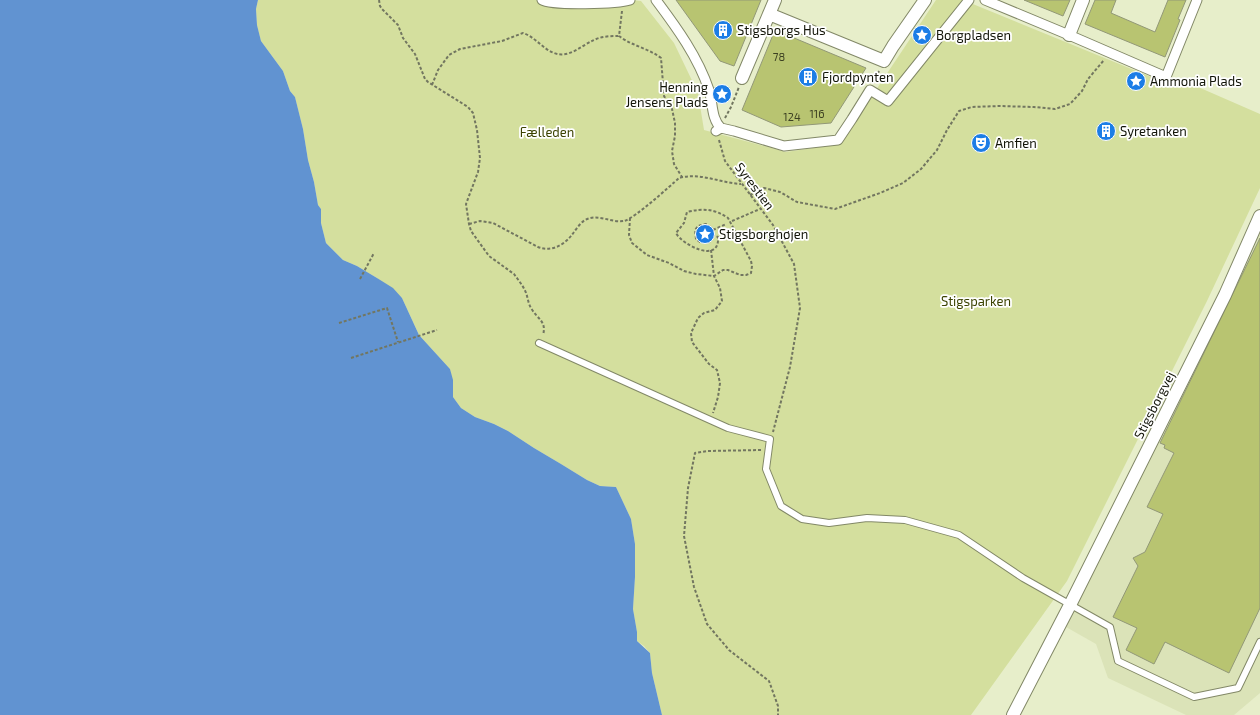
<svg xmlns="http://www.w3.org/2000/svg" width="1260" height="715" font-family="'Exo 2',sans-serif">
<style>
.built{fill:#dbe3b8}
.green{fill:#d4df9e}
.water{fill:#6193d1}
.building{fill:#b8c471;stroke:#929877}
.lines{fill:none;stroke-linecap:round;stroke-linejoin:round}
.service-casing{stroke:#828867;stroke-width:8}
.pedestrian-casing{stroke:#828867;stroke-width:11}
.minor-casing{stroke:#828867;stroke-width:14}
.path{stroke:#727660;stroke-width:2;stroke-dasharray:3 2;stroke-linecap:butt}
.service{stroke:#fff;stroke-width:6}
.pedestrian{stroke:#fff;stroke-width:9}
.minor{stroke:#fff;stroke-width:12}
.labels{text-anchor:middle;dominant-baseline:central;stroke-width:3.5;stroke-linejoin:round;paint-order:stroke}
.number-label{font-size:11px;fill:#3c4022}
.poi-label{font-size:13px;fill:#121408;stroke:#fff;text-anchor:start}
.park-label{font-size:13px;fill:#3b4200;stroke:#fff}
.street-label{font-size:13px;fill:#121408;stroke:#fff}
</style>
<rect width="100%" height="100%" fill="#e7eeca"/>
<!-- built -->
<path class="built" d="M1260 228V693L1234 715H1186L1108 678 1096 644 1066 627 1225 307Z"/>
<!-- green -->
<path class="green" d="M258 0H631L641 1 674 43 698 93 704 130 786 152 840 144 936 0H963L1178 88 1182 80 1260 114V188L1207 301 1067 581 971 715H662L652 673 650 653 644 646 637 641V632L633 609 635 577V544L631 519 616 487 600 486 587 480 561 464 534 448 508 431 494 424 475 417 461 408 453 397 450 369 419 335 402 298 377 278 357 266 343 260 326 243 321 223V209L318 205 314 182 308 160 303 129 295 97 290 91 283 71 261 41 257 25 256 9Z"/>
<!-- water -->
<path class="water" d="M0 0H258L256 9 257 25 261 41 283 71 290 91 295 97 303 129 308 160 314 182 318 205 321 209V223L326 243 343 260 357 266 377 278 393 288 402 298 419 335 450 369 453 380V397L461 408 475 417 494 424 508 431 534 448 561 464 587 480 600 486 616 487 631 519 635 544V577L633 609 637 632V641L650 653 652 673 662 715H0Z"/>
<!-- building -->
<path class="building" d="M676 0H761L734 66 720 61Z
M1024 0H1070L1063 16Z
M1095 0H1116L1111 13 1155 32 1168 0H1186L1178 19 1180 20 1165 57 1085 24Z
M775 30 866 68 831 123 781 127 742 110Z
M1097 131a9 9 0 1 1 18 0a9 9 0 1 1-18 0Z
M1260 238V608L1229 673 1165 642 1154 664 1126 650 1137 628 1113 617 1138 566 1133 558 1145 552 1163 514 1147 507 1174 453 1164 448 1165 445 1160 443Z"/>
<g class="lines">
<defs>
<path id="service" d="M539 343 728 428 770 439 766 469 781 506 802 519 829 523 867 518 905 520 959 535 1023 578 1110 627 1118 661 1194 697 1238 688 1260 642"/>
<path id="pedestrian" d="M542 0C552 6 618 4 630 0
M656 0C677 28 698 57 709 90 713 102 711 119 721 128
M985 0 1069 35 1166 77 1197 0
M716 131 721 128 734 131 784 146 838 140 852 119 870 90 888 101 969 0"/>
<path id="minor" d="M769 14 884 61 893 46 925 0
M1069 35 1083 0
M742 78 775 0
M1013 715 1070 605 1225 295 1260 216"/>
</defs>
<!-- service casing -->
<use href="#service" class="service-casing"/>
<!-- pedestrian casing -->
<use href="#pedestrian" class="pedestrian-casing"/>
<!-- minor casing -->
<use href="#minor" class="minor-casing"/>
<!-- path -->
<path class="path" d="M379 0 380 6 382 9 398 25 403 38 415 54 425 79 428 82 468 107 473 113 477 130 480 158 478 172 466 204 469 224 471 231 489 256 514 274C519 281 525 288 527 296 528 300 529 305 531 308 537 319 547 321 543 335
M622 11 619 36C632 46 648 48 661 58L664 96 672 109 675 123V136L672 151 674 164 682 177
M874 82 879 71
M432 85 438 70 449 55 460 49 502 41 523 33C535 37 543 49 554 53 569 59 582 45 594 40 602 36 611 36 619 36
M725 118 731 107 739 87
M719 140 725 161 773 225 794 264 800 308 790 367 773 432
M750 195 764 188 780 192 797 202 835 209 880 193 903 183 921 169 937 150 947 130 959 111 972 107 999 106 1034 107 1055 109 1070 104 1082 91 1088 79 1104 60
M630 218 629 235 632 243 647 255 669 263 684 271 696 274 714 276 723 270H728L740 275H746L751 273 752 266 751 261 728 218C715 209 703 208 687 212L684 223 676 233C681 244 720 265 718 237L713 235C713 229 711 227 706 224L698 226 695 230 696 239 700 242H709L712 239 713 235
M732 221 760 209
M469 224 480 221 493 223 538 247C550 252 563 246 571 236 575 231 579 224 585 220 598 213 610 223 624 221 635 218 669 187 679 178 700 172 720 183 741 184
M713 230 726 224
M711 250 714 276 720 288 722 301 715 310 704 313 698 318 691 333 692 342 709 364 717 370 720 383 718 397 713 413
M360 279 374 253
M339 323 387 308 398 342
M351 358 437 330
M761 450 708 451 695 453 688 488 684 536 694 587 707 624 729 650 769 681 778 706V715"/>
<!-- service -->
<use href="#service" class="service"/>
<!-- pedestrian -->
<use href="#pedestrian" class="pedestrian"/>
<!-- minor -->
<use href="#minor" class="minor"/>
</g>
<!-- icons -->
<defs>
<symbol id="building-disc" viewBox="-11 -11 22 22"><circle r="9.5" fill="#1c7de6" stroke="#fff"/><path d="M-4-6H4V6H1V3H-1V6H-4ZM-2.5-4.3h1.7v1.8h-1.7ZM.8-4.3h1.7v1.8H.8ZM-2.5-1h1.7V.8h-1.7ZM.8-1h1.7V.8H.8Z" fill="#fff"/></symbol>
<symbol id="sight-disc" viewBox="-11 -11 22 22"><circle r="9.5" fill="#1c7de6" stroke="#fff"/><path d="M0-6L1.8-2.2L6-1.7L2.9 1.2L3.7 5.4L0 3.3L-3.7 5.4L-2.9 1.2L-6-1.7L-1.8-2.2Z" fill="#fff"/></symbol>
<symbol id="theatre-disc" viewBox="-11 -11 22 22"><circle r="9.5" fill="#1c7de6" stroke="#fff"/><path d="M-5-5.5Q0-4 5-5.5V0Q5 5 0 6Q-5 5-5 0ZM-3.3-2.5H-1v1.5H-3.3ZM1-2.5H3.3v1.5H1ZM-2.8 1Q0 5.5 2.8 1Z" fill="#fff"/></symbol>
</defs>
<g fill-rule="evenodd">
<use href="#building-disc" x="712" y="19" width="22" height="22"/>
<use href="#sight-disc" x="911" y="24" width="22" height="22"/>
<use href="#building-disc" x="797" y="66" width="22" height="22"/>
<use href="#sight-disc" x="1125" y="70" width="22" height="22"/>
<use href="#sight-disc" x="711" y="83" width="22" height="22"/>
<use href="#building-disc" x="1095" y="120" width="22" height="22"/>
<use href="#theatre-disc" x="970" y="132" width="22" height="22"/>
<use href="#sight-disc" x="694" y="223" width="22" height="22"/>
</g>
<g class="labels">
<!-- number labels -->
<g class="number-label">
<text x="779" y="56">78</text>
<text x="817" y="113">116</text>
<text x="792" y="116">124</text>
</g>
<!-- poi labels -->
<g class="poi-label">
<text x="737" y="30">Stigsborgs Hus</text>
<text x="936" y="35">Borgpladsen</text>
<text x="822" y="77">Fjordpynten</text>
<text x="1150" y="81">Ammonia Plads</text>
<text x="708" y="87" text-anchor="end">Henning<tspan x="708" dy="15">Jensens Plads</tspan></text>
<text x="1120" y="131">Syretanken</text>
<text x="995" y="143">Amfien</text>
<text x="719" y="234">Stigsborghøjen</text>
</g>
<!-- park labels -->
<g class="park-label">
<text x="547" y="132">Fælleden</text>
<text x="976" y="301">Stigsparken</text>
</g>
<!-- street labels -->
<g class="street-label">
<text transform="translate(755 186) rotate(53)">Syrestien</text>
<text transform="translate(1154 405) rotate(-63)">Stigsborgvej</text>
</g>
</g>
</svg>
